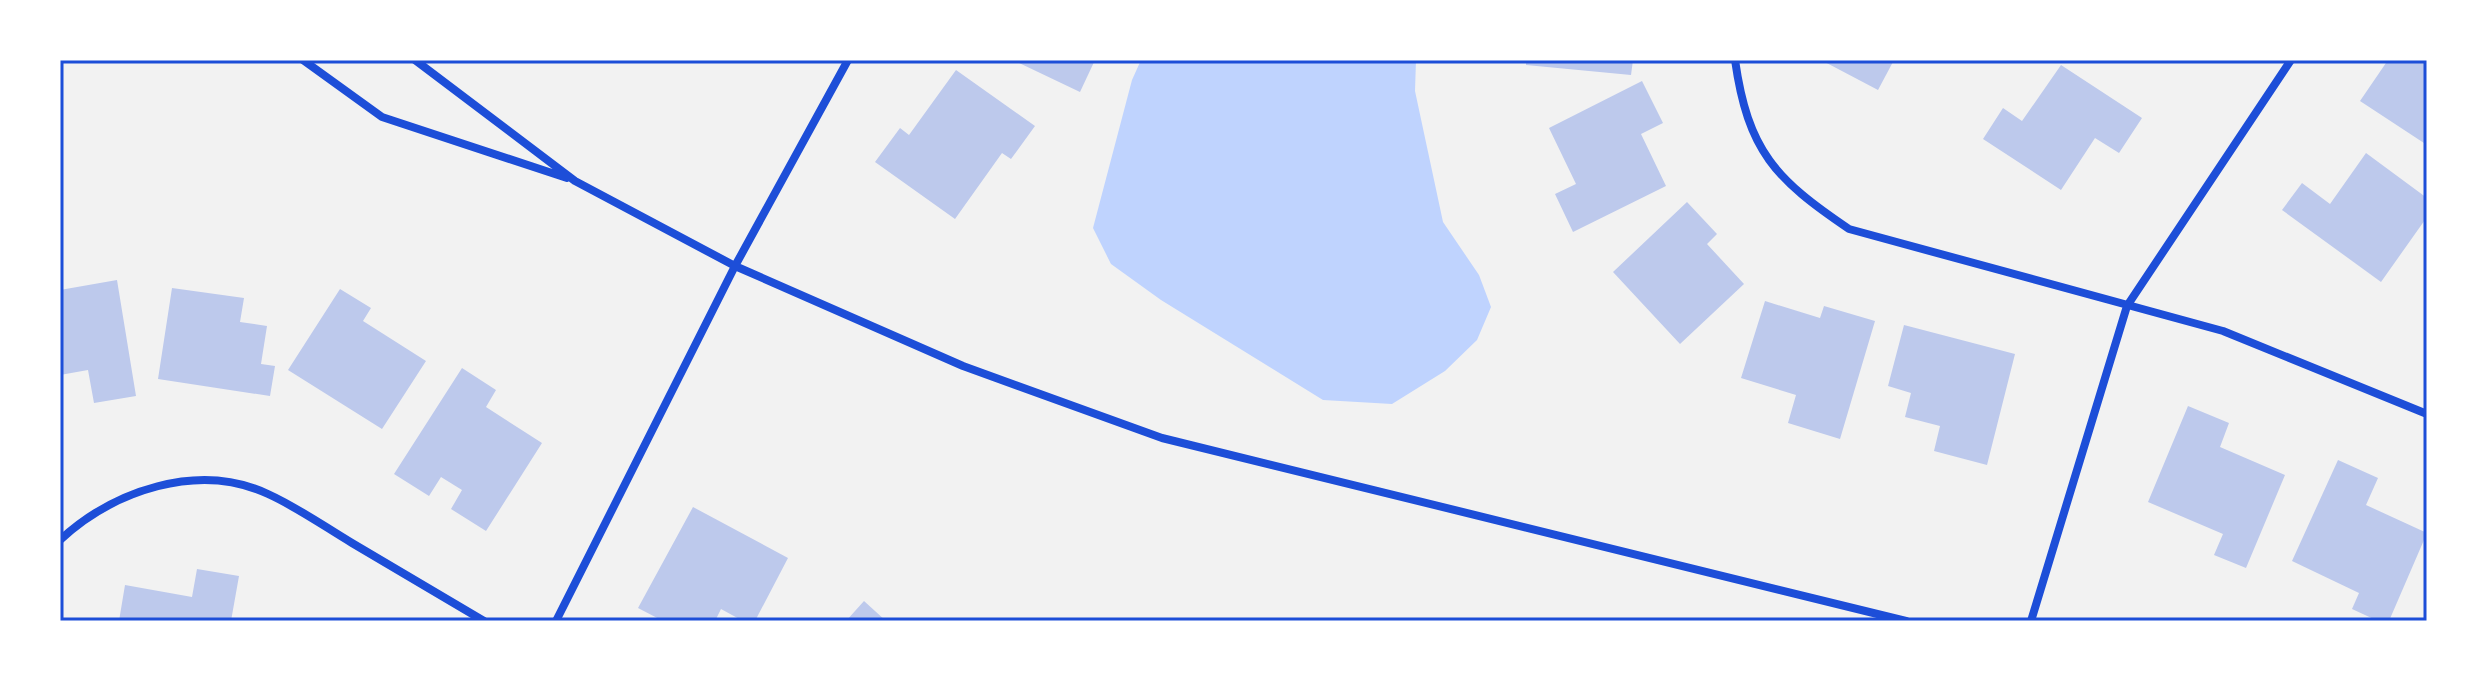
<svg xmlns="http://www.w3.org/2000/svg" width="2487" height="681" font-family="Rubik,sans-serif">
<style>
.water{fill:#bfd3fe}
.building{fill:#bdc9ec}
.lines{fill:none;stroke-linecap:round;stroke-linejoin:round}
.minor{stroke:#1d4ed8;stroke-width:8}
.neatline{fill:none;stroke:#1d4ed8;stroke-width:3}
</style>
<rect width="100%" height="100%" fill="#f2f2f2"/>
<!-- water -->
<path class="water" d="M1141 60H1416L1415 91 1443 222 1479 275 1491 307 1477 340 1445 371 1392 404 1323 400 1161 300 1111 264 1093 228 1132 80Z"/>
<!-- building -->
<path class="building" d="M1013 60H1095L1080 92Z
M1526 60H1633L1631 75 1526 65Z
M1821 60H1894L1878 90Z
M2388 60H2427V145L2360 101Z
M2061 65 2142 118 2119 153 2095 138 2061 190 1983 139 2003 108 2022 121Z
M956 70 1035 126 1011 159 1002 153 955 219 875 162 900 128 909 135Z
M1642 81 1663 123 1641 134 1666 186 1573 232 1555 194 1576 184 1549 128Z
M2366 153 2427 198V217L2381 282 2282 210 2302 183 2330 204Z
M1687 202 1717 234 1707 244 1744 284 1680 344 1613 272Z
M117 280 136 396 94 403 88 370 60 375V290Z
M172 288 244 298 240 322 267 326 261 364 275 366 270 396 158 379Z
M340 289 371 308 363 321 426 361 382 429 288 370Z
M1765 301 1820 318 1824 306 1875 321 1840 439 1788 423 1796 395 1741 378Z
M1904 325 2015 354 1987 465 1934 451 1940 426 1905 417 1911 393 1888 386Z
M462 368 496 390 486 407 542 443 486 531 451 509 462 490 441 477 429 496 394 474Z
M2188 406 2229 423 2220 447 2285 475 2246 568 2214 555 2223 534 2148 502Z
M2338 460 2378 478 2366 505 2427 533 2389 621H2378L2352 609 2359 593 2292 561Z
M693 507 788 558 755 621H743L721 609 715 621H663L638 608Z
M197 569 239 576 231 621H119L125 585 192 597Z
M864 601 886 621H846Z"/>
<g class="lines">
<!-- minor -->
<path class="minor" d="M303 60 382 117 567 178
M415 60 575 181 735 266 963 366 1162 438 1906 621
M1735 60C1748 151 1775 179 1849 229L2223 331 2427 414
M60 540C113 491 198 461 268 494 297 507 325 527 352 543 396 569 440 595 484 621
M556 621 735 266 848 60
M2031 621 2127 306 2291 60"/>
</g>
<!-- border -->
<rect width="2487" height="681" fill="none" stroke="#ffffff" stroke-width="124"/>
<rect x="62" y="62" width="2363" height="557" class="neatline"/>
</svg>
